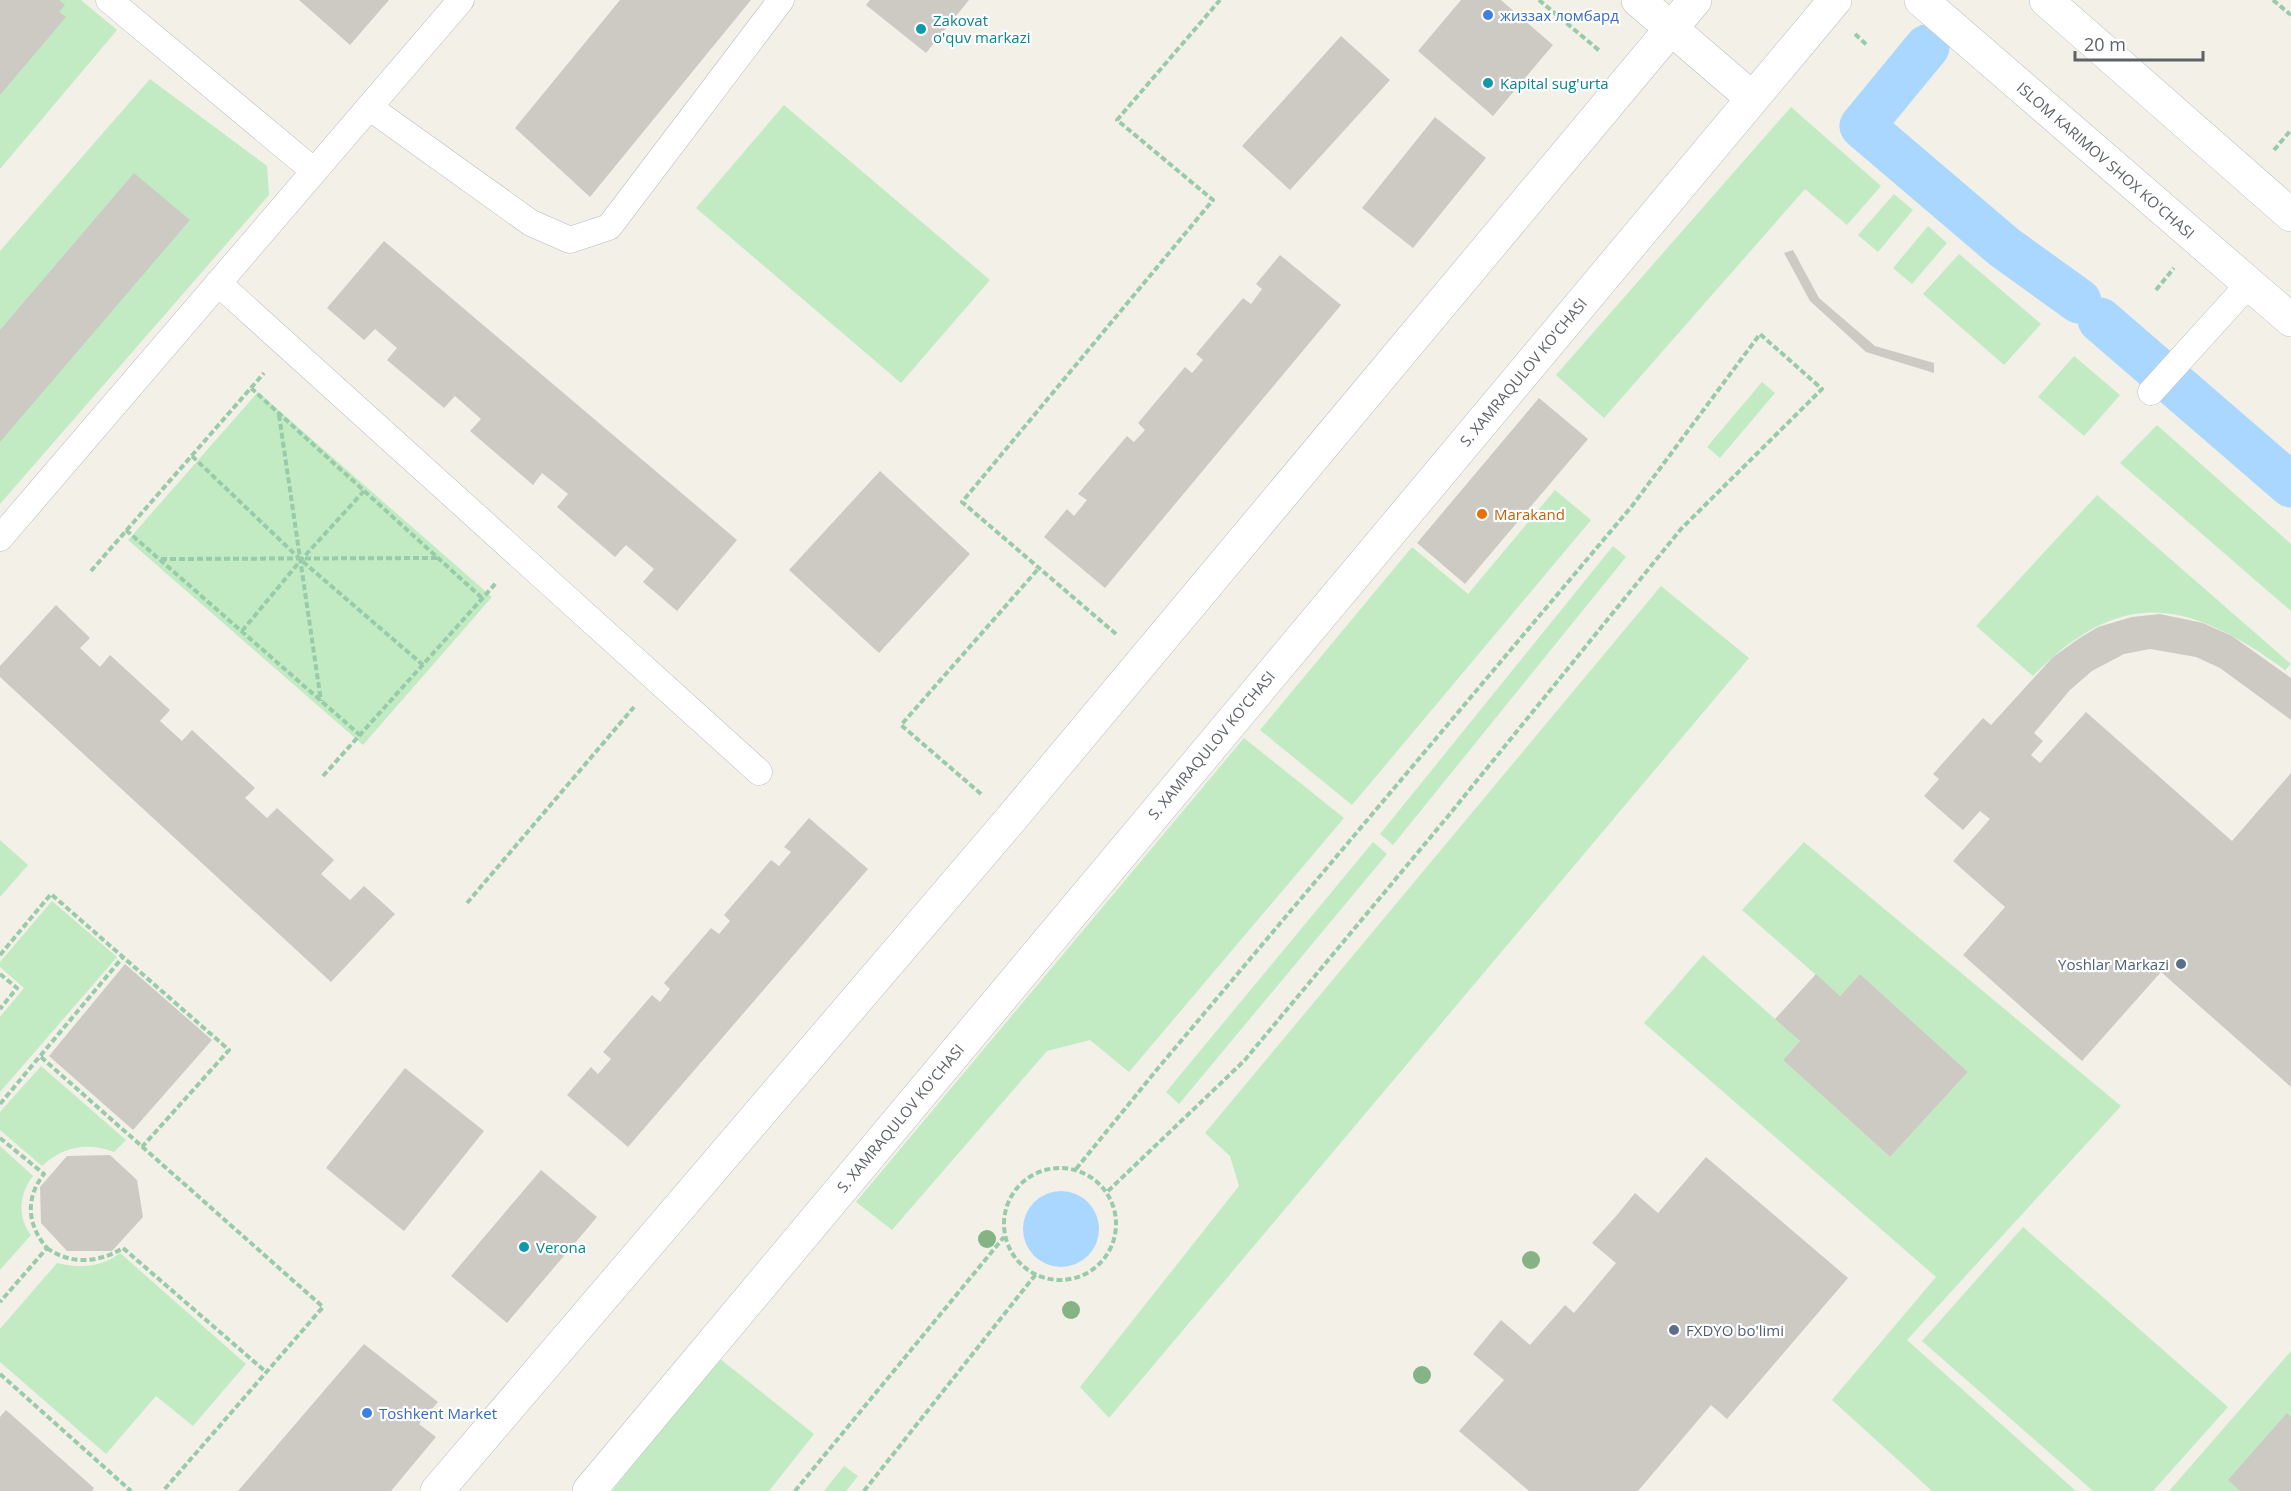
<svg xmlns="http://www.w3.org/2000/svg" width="2291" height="1491" font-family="'Open Sans',sans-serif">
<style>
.green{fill:#c2ebc3}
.water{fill:#aad7ff}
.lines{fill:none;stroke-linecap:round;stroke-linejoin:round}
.canal{stroke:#aad7ff;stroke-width:45}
.building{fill:#cdcac4}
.service-casing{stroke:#b9bcc1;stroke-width:27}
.minor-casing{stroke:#b9bcc1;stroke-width:34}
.secondary-casing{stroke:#bcbfc6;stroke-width:34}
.path{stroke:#99caa9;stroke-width:4;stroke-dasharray:6 3;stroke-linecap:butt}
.service{stroke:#fff;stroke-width:26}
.minor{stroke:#fff;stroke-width:33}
.secondary{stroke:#fff;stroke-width:33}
.tree{fill:#85b384}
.shop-dot{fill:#3f7fe0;stroke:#fff;stroke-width:2}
.culture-dot{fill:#0f9aa8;stroke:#fff;stroke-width:2}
.food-dot{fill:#e8710a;stroke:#fff;stroke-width:2}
.service-dot{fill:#5c6f8a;stroke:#fff;stroke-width:2}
.labels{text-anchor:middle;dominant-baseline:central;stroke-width:4.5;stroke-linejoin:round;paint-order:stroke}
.shop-label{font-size:15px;fill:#366cbe;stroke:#fff;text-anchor:start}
.culture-label{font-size:15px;fill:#0d838f;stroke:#fff;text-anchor:start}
.street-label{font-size:15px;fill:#5e6269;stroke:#fff}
.food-label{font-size:15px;fill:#c56008;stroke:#fff;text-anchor:start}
.service-label{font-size:15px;fill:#4e5e75;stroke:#fff;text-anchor:end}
</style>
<rect width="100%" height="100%" fill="#f2f0e7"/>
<!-- green -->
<path class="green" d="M0 0H81L117 30 0 169Z
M150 79 267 166 269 195 0 504V251Z
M784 105 990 280 901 383 696 208Z
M1791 107 1881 186 1847 225 1805 189 1604 418 1556 375Z
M1894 194 1913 210 1878 252 1858 235Z
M1928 226 1947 243 1912 284 1893 268Z
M1959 254 2041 324 2004 365 1923 294Z
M2074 356 2120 395 2084 436 2038 397Z
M1762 382 1775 393 1720 458 1707 447Z
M258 392 492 597 363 745 128 540Z
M2157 425 2291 544V611L2120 463Z
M1555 490 1591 520 1352 805 1260 730 1412 547 1468 594Z
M2097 495 2291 664 2285 670C2189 600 2122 585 2033 676L1976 626Z
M1613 546 1626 557 1393 845 1380 834Z
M1661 586 1749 658 1109 1418 1080 1387 1239 1186 1230 1156 1205 1133Z
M1244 738 1344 818 1129 1072 1090 1040 1047 1051 892 1230 856 1202Z
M0 840 28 865 0 897Z
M1373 842 1387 854 1179 1104 1166 1092Z
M1804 842 2121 1106 1907 1340 2076 1491H1932L1832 1400 1936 1277 1644 1023 1703 955 1800 1041 1783 1060 1890 1157 1968 1072 1860 974 1840 996 1742 910Z
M52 901 117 957 0 1092V1017L24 988 0 967V962Z
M41 1066 126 1140 114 1152C88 1142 63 1146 42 1166L0 1130V1112Z
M0 1146 33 1176C19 1194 17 1217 31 1235L0 1270Z
M2023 1227 2228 1407 2153 1491H2093L1922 1341Z
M120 1253 246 1364 193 1426 156 1396 106 1454 0 1362V1329L57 1263C79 1269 102 1267 120 1253Z
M2291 1351V1491H2169Z
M719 1358 814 1434 769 1491H612Z
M844 1466 858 1476 846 1491H824Z"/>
<!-- water -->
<path class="water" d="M1023 1229a38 38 0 1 1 76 0a38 38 0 1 1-76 0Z"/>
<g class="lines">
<!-- canal -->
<path class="canal" d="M1927 47 1862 126 2004 247 2079 301
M2100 320 2291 485"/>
</g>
<!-- building -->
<path class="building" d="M0 0H59L65 5 59 12 66 17 0 95Z
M299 0H389L350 45Z
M620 0H751L590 197 515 128Z
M870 0H969L926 53 866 5Z
M1461 0H1501L1553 45 1493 116 1418 51Z
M1341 36 1390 80 1290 190 1242 146Z
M1435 117 1486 158 1413 248 1362 208Z
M134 173 190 220 0 442V330Z
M384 241 737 540 677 611 643 582 654 569 626 545 615 557 557 507 568 494 542 473 533 485 470 431 481 419 455 396 444 408 387 360 397 348 375 329 364 340 327 308Z
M1793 250 1819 298 1875 346 1934 363V373L1866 352 1810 301 1784 253Z
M1280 255 1341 305 1105 588 1044 537 1067 509 1074 516 1087 500 1078 494 1127 436 1134 442 1145 430 1138 423 1185 367 1192 373 1203 360 1196 354 1243 298 1251 304 1262 289 1256 284Z
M1539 398 1588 439 1465 584 1417 543Z
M880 471 970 554 879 653 789 570Z
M56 605 90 638 80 648 100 667 110 655 170 710 160 721 182 741 192 730 255 788 245 798 267 818 277 808 334 860 321 874 350 900 364 886 395 914 331 982 0 677V666Z
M2160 614 2203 623 2232 636 2291 678V720L2220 668 2196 657 2150 649 2124 654 2092 671 2070 690 2034 733 2043 741 2031 755 2040 763 2086 712 2232 841 2291 773V1087L2161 972 2082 1061 1963 955 2005 907 1953 861 1990 819 1980 811 1963 830 1924 796 1939 779 1933 774 1983 718 1991 725 2052 658 2078 639 2098 627 2132 617Z
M809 818 868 869 628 1147 567 1095 591 1067 598 1074 611 1059 603 1052 652 995 660 1002 670 989 664 983 711 928 719 934 730 921 724 915 771 860 779 866 791 852 784 847Z
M125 964 212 1040 133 1130 49 1056Z
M1816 974 1840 996 1860 974 1968 1072 1890 1157 1783 1060 1800 1041 1775 1019Z
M405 1068 484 1131 404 1231 326 1168Z
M110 1155 137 1180 143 1217 112 1251H67L41 1223 40 1187 67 1156Z
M1706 1157 1848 1278 1727 1419 1711 1405 1638 1491H1529L1459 1431 1504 1380 1473 1354 1501 1320 1530 1345 1565 1305 1574 1313 1616 1263 1592 1243 1617 1215 1635 1193 1658 1213Z
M541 1170 597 1217 507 1323 451 1276Z
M364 1344 438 1402 419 1424 436 1437 391 1491H238Z
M6 1410 94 1488 92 1491H0V1417Z
M2287 1413 2291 1417V1491H2240L2228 1480Z"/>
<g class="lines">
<defs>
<path id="service" d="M109 0 314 171
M369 107 531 223 570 240 609 227 781 0
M218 283 759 772
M2151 392 2249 284
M0 538 461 0"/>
<path id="minor" d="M1638 0 1752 98
M437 1491 1011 819 1695 0
M589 1491 1835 0"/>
<path id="secondary" d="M1921 0 2291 320
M2046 0 2291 215"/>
</defs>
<!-- service casing -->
<use href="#service" class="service-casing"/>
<!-- minor casing -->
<use href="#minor" class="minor-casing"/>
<!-- secondary casing -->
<use href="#secondary" class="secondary-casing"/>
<!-- path -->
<path class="path" d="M1539 0 1601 52
M2273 0 2291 15
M1855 34 1868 46
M2274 150 2291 130
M2156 290 2174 268
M251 388 482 598
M279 415 321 701
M192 456 301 560 423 665
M126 530 360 735
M161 559 438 558
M91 571 264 373
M242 631 301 560 364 491
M1116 634 962 502 1213 200 1117 120 1220 0
M323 776 497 582
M981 794 901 725 1039 568
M467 903 634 707
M0 955 51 894 229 1050 142 1147
M0 974 17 988 0 1009
M41 1057 323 1307 163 1491
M0 1104 123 957
M0 1138 44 1174C25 1198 27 1225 47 1248L0 1302
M1004 1224a56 56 0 1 1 112 0a56 56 0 1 1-112 0Z
M1076 1169 1159 1067 1632 506 1760 334 1822 389 1681 529 1449 815 1244 1061 1107 1192
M47 1248C70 1265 99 1263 123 1248L266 1372
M0 1374 131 1491
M795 1491 1004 1237
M864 1491 1036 1274"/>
<!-- service -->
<use href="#service" class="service"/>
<!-- minor -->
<use href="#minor" class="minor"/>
<!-- secondary -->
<use href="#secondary" class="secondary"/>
</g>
<!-- trees -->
<g class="tree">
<circle cx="987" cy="1239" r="9"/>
<circle cx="1531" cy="1260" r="9"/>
<circle cx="1071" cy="1310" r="9"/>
<circle cx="1422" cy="1375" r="9"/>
</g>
<!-- markers -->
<g class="shop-dot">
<circle cx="1488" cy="15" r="6"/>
<circle cx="367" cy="1413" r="6"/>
</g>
<g class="culture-dot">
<circle cx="921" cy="29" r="6"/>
<circle cx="1488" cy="83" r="6"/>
<circle cx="524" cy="1247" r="6"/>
</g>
<circle class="food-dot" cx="1482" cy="514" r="6"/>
<g class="service-dot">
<circle cx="2181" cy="964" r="6"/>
<circle cx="1674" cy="1330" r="6"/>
</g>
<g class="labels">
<!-- shop labels -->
<g class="shop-label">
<text x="1500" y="15">жиззах ломбард</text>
<text x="379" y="1413">Toshkent Market</text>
</g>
<!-- culture labels -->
<g class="culture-label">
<text x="933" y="20">Zakovat<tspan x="933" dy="17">o'quv markazi</tspan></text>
<text x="1500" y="83">Kapital sug'urta</text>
<text x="536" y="1247">Verona</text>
</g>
<!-- street labels -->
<g class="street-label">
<text transform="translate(2106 160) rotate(41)">ISLOM KARIMOV SHOX KO'CHASI</text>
<text transform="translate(1523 372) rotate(-50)">S. XAMRAQULOV KO'CHASI</text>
<text transform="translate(1211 745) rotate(-50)">S. XAMRAQULOV KO'CHASI</text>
<text transform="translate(900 1118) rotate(-50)">S. XAMRAQULOV KO'CHASI</text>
</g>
<!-- food labels -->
<g class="food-label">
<text x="1494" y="514">Marakand</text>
</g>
<!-- service labels -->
<g class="service-label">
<text x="2169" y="964">Yoshlar Markazi</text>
<text x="1686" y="1330" text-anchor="start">FXDYO bo'limi</text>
</g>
</g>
<!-- scale -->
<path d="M2075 51v9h128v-9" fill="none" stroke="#5e6269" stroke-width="3"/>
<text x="2084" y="51" font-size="18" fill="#5e6269" stroke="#ffffff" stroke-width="4.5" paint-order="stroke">20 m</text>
</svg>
